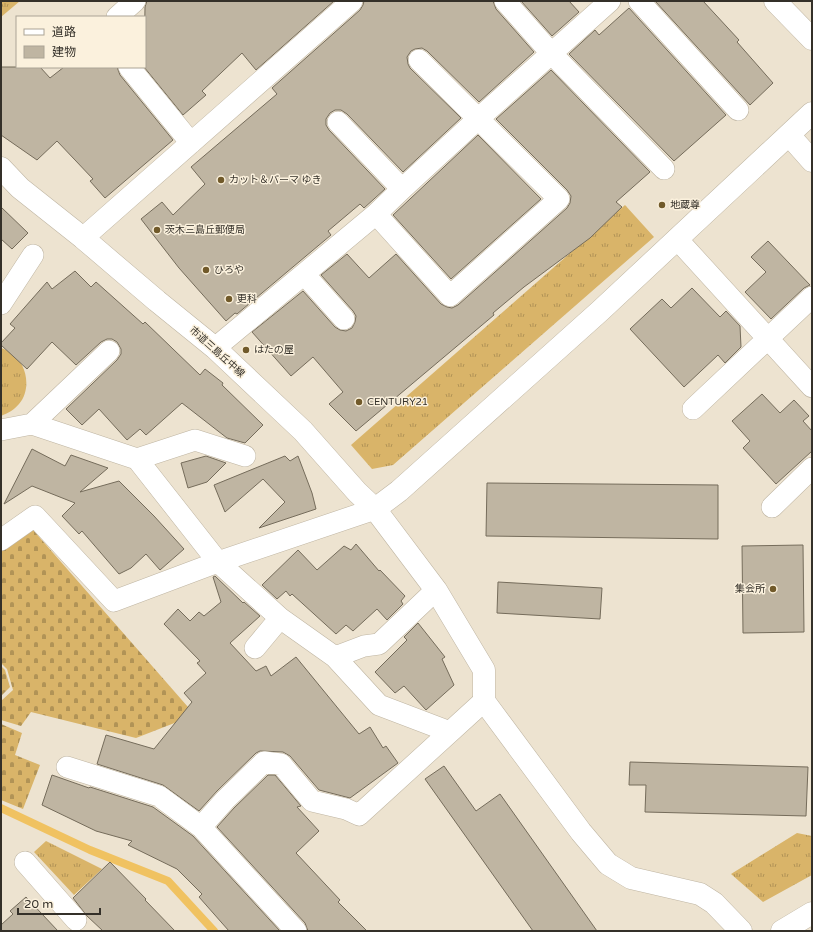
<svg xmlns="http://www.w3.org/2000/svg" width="813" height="932" font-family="'Varela Round','Noto Sans JP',sans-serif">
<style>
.grass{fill:url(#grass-tufts)}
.cemetery{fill:url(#cemetery-stones)}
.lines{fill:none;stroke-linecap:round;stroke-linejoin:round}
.stream{stroke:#f0c261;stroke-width:8}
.building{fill:#bfb5a2;stroke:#756c5b}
.street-casing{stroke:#bfb5a2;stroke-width:22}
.secondary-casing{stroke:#bfb5a2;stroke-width:23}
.street{stroke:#fff;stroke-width:21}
.secondary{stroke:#fff;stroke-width:22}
.poi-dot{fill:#715a2a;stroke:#fbf1dd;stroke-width:1.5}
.labels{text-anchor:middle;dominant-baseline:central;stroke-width:3;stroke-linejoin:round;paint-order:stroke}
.poi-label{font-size:10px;fill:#343029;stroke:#fbf1dd;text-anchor:start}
.street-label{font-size:10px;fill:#343029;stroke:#fbf1dd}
</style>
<defs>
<pattern id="grass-tufts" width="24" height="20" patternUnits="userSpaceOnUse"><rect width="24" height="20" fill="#d9b469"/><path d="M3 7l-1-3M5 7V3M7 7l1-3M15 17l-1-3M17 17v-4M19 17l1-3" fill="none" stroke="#b19356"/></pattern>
<pattern id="cemetery-stones" width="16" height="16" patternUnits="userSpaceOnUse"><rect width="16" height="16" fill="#d9b469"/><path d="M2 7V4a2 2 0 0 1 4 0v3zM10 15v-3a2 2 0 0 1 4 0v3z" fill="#b19356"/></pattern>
</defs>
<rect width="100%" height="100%" fill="#ede3d0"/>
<!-- grass -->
<path class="grass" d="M1 1H20L1 17Z
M625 205 654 237 393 465 372 469 351 445Z
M1 348C4 349 7 350 10 352 27 362 32 389 19 404 14 410 8 413 1 416Z
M797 833 812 836V875L763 902 731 874Z
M46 841 102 869 74 895 34 852Z"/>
<!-- cemetery -->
<path class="cemetery" d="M33 530 195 715 136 738 31 712 21 726 1 720V701L13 690 7 669 1 663V552Z
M1 666 5 670 10 687 1 696Z
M1 724 22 733 15 755 40 765 23 809 1 800Z"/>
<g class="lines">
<!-- stream -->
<path class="stream" d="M1 808 90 850 168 881 214 931"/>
</g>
<!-- building -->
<path class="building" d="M147 1H334L256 70 242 53 202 91 206 95 183 115 144 67 145 7Z
M364 1H493L496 9 534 52 479 102 427 51 422 48 415 49 411 51 407 57 408 64 410 68 461 118 403 172 347 114 341 110H335L330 113 326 119V125L329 130 385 189 364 208 360 204 328 231 331 235 237 314 235 313 226 321 179 268 141 219 162 202 173 215 205 184 191 167 277 94 272 88 360 10 363 5Z
M521 1H569L579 12 552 36Z
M655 1H703L739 40 737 42 773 83 750 105Z
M629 8 726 115 674 161 569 54 595 30 599 35Z
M1 67H40L50 78 64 67H117L120 75 173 140 105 198 90 181 93 179 57 141 37 160 1 135Z
M551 70 650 172 616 202 622 207 590 238 524 287 493 313 494 315 356 431 329 404 343 392 313 357 291 376 252 332 303 291 335 327 340 330 346 331 352 328 355 322 356 316 353 311 321 275 347 254 369 278 396 254 441 304 447 307 452 308 458 305 567 208 570 203 571 196 567 190 496 119Z
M478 135 541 199 451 279 393 215Z
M1 207 28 233 12 249 1 239Z
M768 241 810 285 804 288 771 319 745 292 766 272 751 257Z
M75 271 91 287 96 282 143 324 145 322 200 375 205 369 223 383 222 385 263 425 245 443 227 438 182 403 146 435 140 429 127 440 99 409 82 425 66 409 117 360 121 354V349L117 342 112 339H107L101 342 76 365 52 342 27 369 1 345V343L15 328 10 324 47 282 52 289Z
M692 288 720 317 726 311 740 326 741 347 725 363 718 355 684 387 630 329 662 299 671 308Z
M762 394 780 413 794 400 809 416 803 421 812 431V451L776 484 743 448 750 441 732 421Z
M32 449 65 466 71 455 108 468 80 492 119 481 154 516 184 549 160 570 146 554 131 568 119 574 82 531 79 534 62 516 75 503 32 486 4 504Z
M206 456 226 463 207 482 188 488 181 463Z
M285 456 290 461 298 456 312 493 316 509 259 528 285 502 263 479 225 512 214 485Z
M487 483 718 485V539L486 536Z
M356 544 379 571 380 570 405 596 401 601 403 604 387 620 377 609 353 631 346 625 336 634 292 594 290 596 286 591 277 599 262 585 298 550 317 570 344 546 351 550Z
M803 545 804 632 743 633 742 546Z
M215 576 243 603 244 602 260 616 230 643 256 671 266 666 271 676 296 657 359 734 370 727 383 748 386 746 398 763 350 798 319 790 290 756 283 752 260 751 256 753 217 791 199 811 163 785 97 764 106 735 154 749 192 702 184 693 206 673 197 663 200 661 164 624 178 609 190 621 199 612 204 616 221 602 213 577Z
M498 582 602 588 600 619 497 613Z
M418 623 445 657 442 659 454 685 426 710 404 686 395 693 375 672 407 640 404 637Z
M630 762 808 767 806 816 645 812 646 785H629Z
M444 766 476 811 500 794 597 931H533L425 779Z
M52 775 89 788 90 787 153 807 193 836 280 931H229L199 897 202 894 177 869 128 845 132 841 96 831 42 805Z
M268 775H275L301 806 297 807 319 831 296 853 340 900 338 902 367 931H308L305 923 217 827 234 808Z
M110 862 146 899 145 900 175 931H103L87 916 73 898Z
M26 897 58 931H1V925L13 914 10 911Z"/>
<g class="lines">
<defs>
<path id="street" d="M505 1 551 53 664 169
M639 1 738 110
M117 17 135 1
M129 67 191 143
M338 122 402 189
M376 214 450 296 559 199 419 60
M83 238 352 1
M677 239 812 387
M304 274 344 319
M1 304 33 255
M215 348 376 214 402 189 479 118 610 1
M693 409 812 297
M32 424 109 351
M1 430 32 424 137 459 218 562 280 618 335 657 379 705 450 732
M137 459 195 440 245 456
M772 507 812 468
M1 540 35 516 114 601 218 562 375 509
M255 648 280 618
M335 657 364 646 379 644 436 590
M67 767 159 796 201 827
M25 862 76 920
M296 931 201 827 225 800 264 762 281 764 312 801 346 809 359 815 484 701"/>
<path id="secondary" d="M775 1 812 39
M789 135 812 161
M1 168 20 188 83 238 157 301 215 348 303 431 357 492 375 509 436 590 484 670V701L581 832 608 864 631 878 700 894 714 903 741 931
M375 509 399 491 600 311 812 113
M782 931 812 913"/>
</defs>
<!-- street casing -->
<use href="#street" class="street-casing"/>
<!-- secondary casing -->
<use href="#secondary" class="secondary-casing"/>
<!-- street -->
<use href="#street" class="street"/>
<!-- secondary -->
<use href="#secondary" class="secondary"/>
</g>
<!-- markers -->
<g class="poi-dot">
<circle cx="221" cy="180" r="4"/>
<circle cx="662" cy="205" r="4"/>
<circle cx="157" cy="230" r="4"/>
<circle cx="206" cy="270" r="4"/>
<circle cx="229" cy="299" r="4"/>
<circle cx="246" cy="350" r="4"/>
<circle cx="359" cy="402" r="4"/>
<circle cx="773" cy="589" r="4"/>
</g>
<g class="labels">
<!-- poi labels -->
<g class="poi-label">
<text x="229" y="180">カット＆パーマ ゆき</text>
<text x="670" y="205">地蔵尊</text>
<text x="165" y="230">茨木三島丘郵便局</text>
<text x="214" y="270">ひろや</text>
<text x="237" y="299">更科</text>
<text x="254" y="350">はたの屋</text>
<text x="367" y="402">CENTURY21</text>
<text x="765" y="589" text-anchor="end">集会所</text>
</g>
<!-- street labels -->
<g class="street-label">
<text transform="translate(217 352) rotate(42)">市道三島丘中線</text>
</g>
</g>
<!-- border -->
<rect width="813" height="932" fill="none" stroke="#343029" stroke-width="4"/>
<!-- legend -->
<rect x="16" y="16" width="130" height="52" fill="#fbf1dd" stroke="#aba495"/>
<rect x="24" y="29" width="20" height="6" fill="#ffffff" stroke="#aba495"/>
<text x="52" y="36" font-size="12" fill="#343029">道路</text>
<rect x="24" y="46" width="20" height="12" fill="#bfb5a2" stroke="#aba495"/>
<text x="52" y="56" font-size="12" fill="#343029">建物</text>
<!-- scale -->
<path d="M18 908v6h82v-6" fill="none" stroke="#343029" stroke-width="2"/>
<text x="24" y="908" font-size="12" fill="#343029" stroke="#fbf1dd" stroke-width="3" paint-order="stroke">20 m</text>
</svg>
